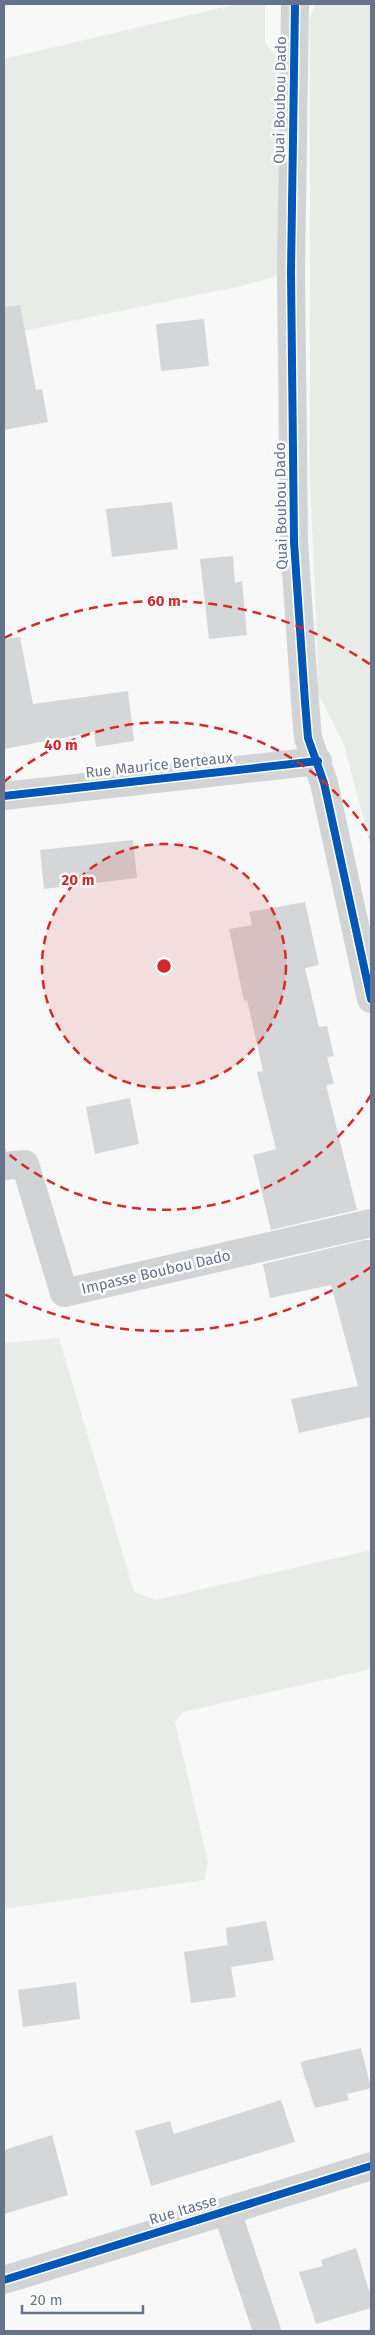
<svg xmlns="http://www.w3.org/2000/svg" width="375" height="2335" font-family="'Fira Sans',sans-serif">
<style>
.green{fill:#e7ece6}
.building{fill:#d5d6d8}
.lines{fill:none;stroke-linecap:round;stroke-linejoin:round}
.minor{stroke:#d2d3d4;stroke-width:28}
.cycleway-casing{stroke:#fff;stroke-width:11}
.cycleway{stroke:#0057b8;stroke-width:8}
.ring{fill:none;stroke:#d62828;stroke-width:2.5;stroke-dasharray:9 6}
.labels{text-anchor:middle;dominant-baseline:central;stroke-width:5;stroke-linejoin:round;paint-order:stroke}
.street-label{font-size:15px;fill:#66738a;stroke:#fff}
.centre{fill:#d62828;stroke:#fff;stroke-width:2.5}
.ring-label{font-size:15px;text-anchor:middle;font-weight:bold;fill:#d62828;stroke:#fff;stroke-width:5;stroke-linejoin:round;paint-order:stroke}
</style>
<rect width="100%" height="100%" fill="#f8f8f8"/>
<!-- green -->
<path class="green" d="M237 4H265V43L293 75 291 272 241 286 4 335V59Z
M315 4H371V847L344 745 318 693V663L310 479V19Z
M59 1338 134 1592 156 1600 371 1550V1669L183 1712 175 1722 208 1862 204 1880 4 1909V1343Z"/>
<!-- building -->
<path class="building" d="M20 305 36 390 42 389 48 422 4 430V307Z
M204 319 209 366 161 371 156 324Z
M172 502 178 549 112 557 106 509Z
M233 556 235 583 242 581 247 635 209 639 200 559Z
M20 637 33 704 128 691 134 741 96 747 94 732 4 749V639Z
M133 840 137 878 44 889 40 850Z
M305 902 319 965 305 968 319 1027 327 1026 334 1056 327 1057 334 1084 326 1085 357 1210 271 1230 253 1155 276 1149 257 1072 263 1071 247 1000 244 1001 229 929 252 925 249 912Z
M130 1098 139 1144 95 1154 86 1107Z
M365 1240H371V1417L299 1433 291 1399 358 1386 331 1285 270 1298 263 1264Z
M266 1921 274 1960 231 1967 236 1997 191 2003 184 1952 227 1945 228 1950 226 1928Z
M76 1982 80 2019 23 2027 18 1990Z
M361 2048 371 2088 347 2094 349 2100 315 2108 300 2062Z
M281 2100 295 2142 151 2186 135 2131 170 2121 174 2134Z
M52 2135 68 2195 4 2214V2150Z
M356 2248 371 2297V2308L316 2324 299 2272 323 2266 321 2260Z"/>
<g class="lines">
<!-- minor -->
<path class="minor" d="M295 4 291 272 294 542 305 702 308 738 324 783 371 999
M4 796 318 761
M4 1166 25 1164 64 1293 371 1223
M227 2211 267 2331
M4 2280 371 2166"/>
<defs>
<path id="cycleway" d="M295 4 291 272 294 542 305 702 308 738 324 783 371 999
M4 796 318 761
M4 2280 371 2166"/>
</defs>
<!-- cycleway casing -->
<use href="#cycleway" class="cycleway-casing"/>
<!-- cycleway -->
<use href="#cycleway" class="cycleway"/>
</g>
<!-- distance rings -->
<circle cx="164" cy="966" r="122" fill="#d62828" fill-opacity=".12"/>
<g class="ring">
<circle cx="164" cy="966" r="122"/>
<path d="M371 1095A244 244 0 0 1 4 1150M4 782A244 244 0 0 1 371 837"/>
<path d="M371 1267A365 365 0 0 1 4 1294M4 638A365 365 0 0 1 371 665"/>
</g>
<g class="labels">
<!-- street labels -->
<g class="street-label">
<text transform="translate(280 100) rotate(-89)">Quai Boubou Dado</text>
<text transform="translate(281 506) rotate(-91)">Quai Boubou Dado</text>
<text transform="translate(159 765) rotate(-6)">Rue Maurice Berteaux</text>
<text transform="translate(156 1272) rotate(-13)">Impasse Boubou Dado</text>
<text transform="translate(183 2210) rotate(-17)">Rue Itasse</text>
</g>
</g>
<circle cx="164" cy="966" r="8" class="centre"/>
<g class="ring-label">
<text x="164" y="606">60 m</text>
<text x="61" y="750">40 m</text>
<text x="78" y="885">20 m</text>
</g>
<!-- border -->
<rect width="375" height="2335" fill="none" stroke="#66738a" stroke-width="10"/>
<!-- scale -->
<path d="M22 2305v8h121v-8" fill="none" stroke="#66738a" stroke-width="2.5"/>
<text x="30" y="2305" font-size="15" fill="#66738a" stroke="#ffffff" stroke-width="4" paint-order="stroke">20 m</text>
</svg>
